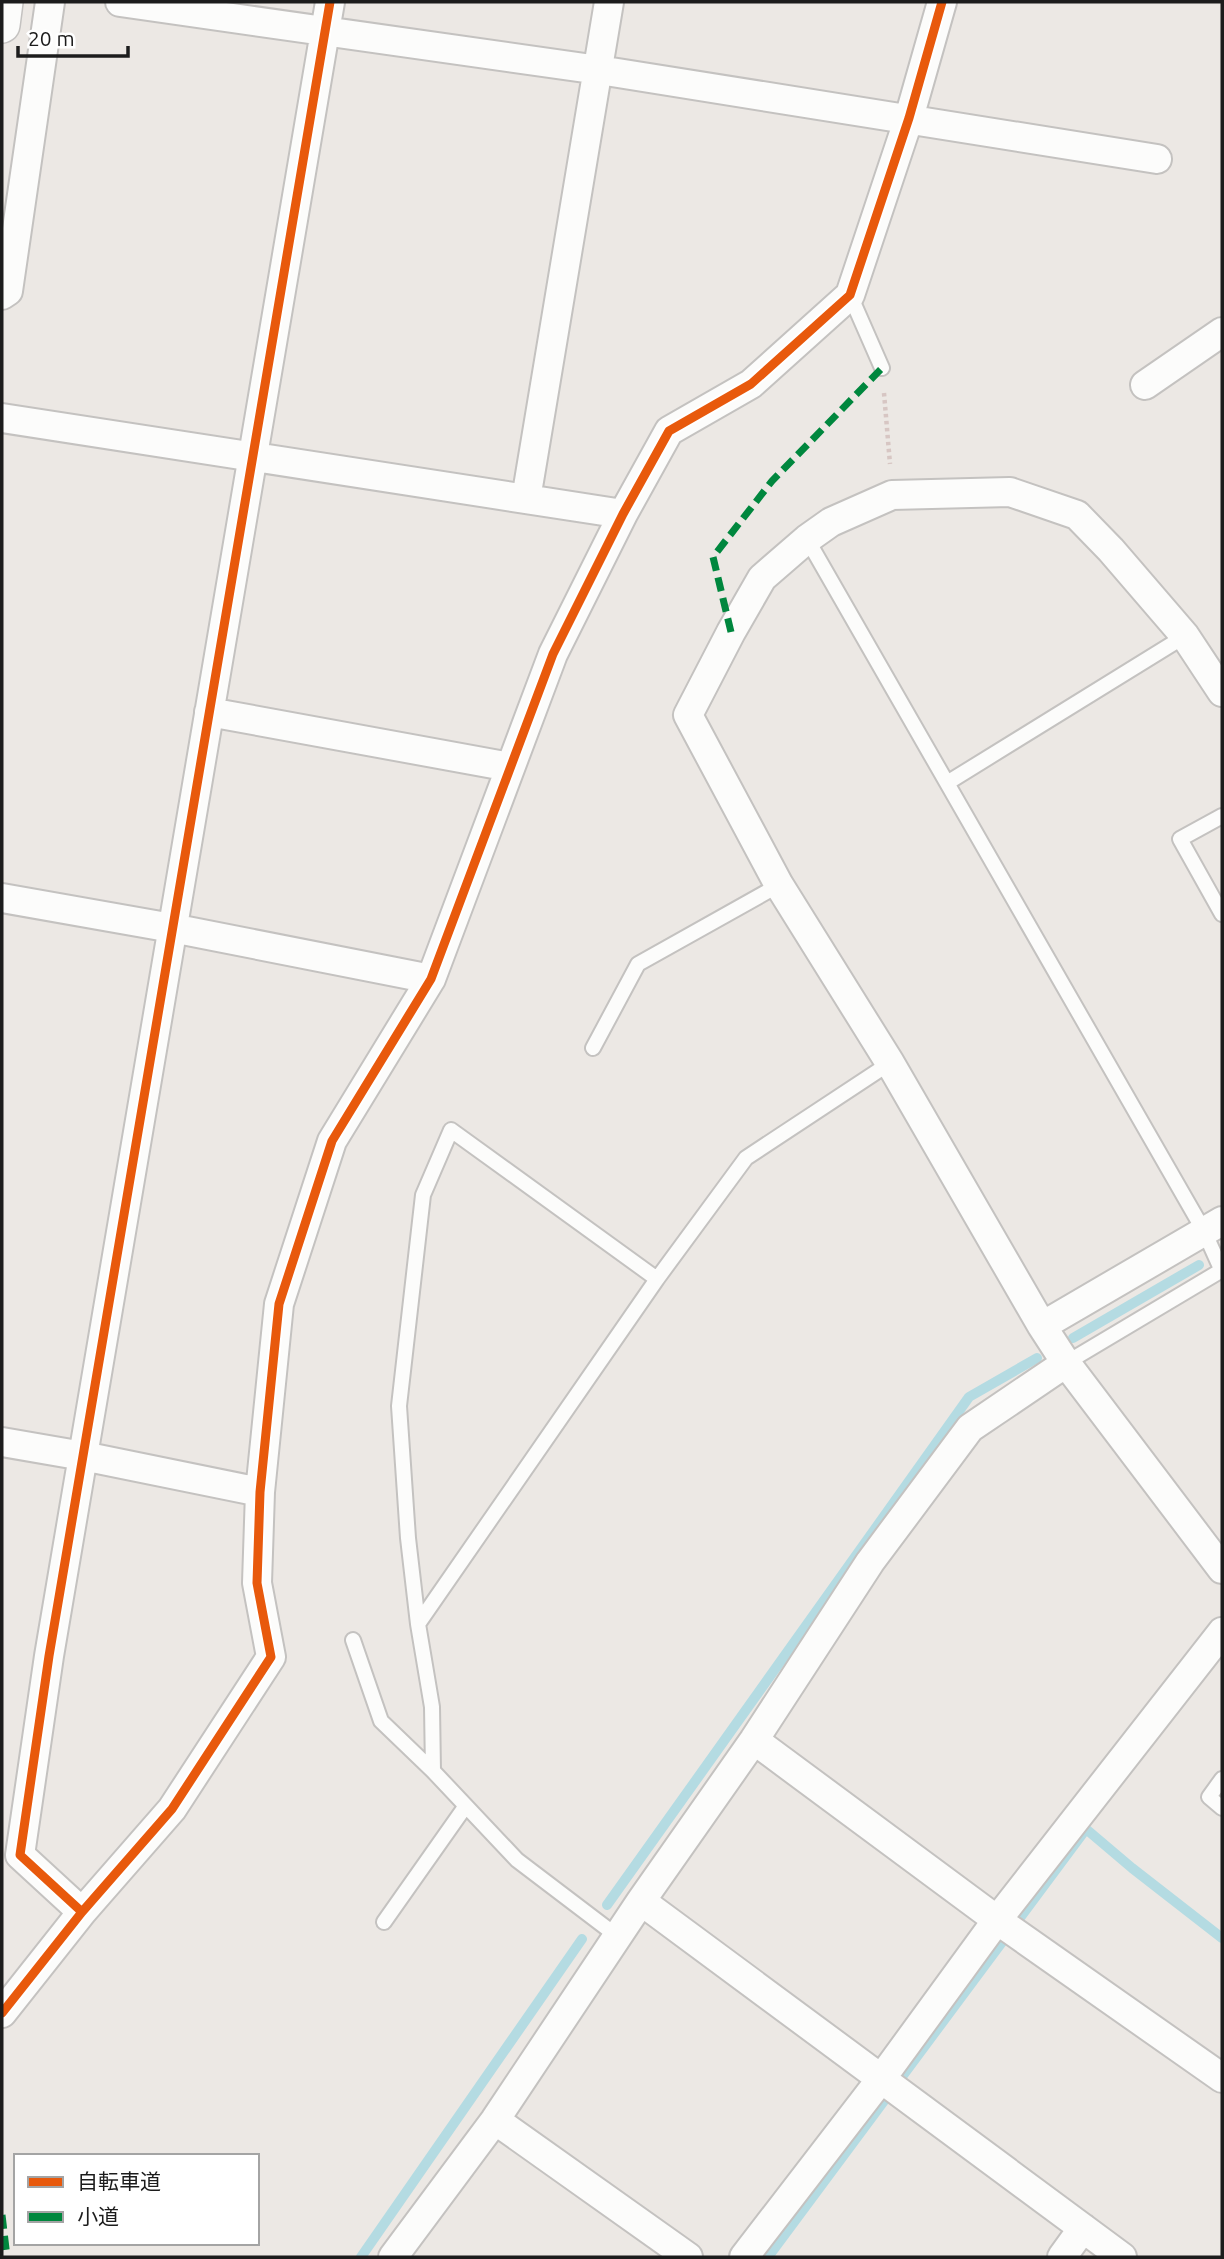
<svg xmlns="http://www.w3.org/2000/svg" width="1224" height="2259" font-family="Ubuntu,'Noto Sans JP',sans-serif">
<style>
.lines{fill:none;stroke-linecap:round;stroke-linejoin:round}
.stream{stroke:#b4dbe2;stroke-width:10}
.service-casing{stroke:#c4c2c0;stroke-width:18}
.minor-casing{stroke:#c4c2c0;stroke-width:32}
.tertiary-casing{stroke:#c4c2c0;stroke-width:38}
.path{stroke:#d7c6c3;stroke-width:4.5;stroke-dasharray:3.5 3.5;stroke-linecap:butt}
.service{stroke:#fcfcfb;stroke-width:14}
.minor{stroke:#fcfcfb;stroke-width:28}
.tertiary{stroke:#fcfcfb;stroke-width:35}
.quiet{stroke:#00873e;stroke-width:7;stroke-dasharray:14 7;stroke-linecap:butt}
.cycleway-casing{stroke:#fff;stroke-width:13}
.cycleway{stroke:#e8590c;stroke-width:9}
</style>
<rect width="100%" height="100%" fill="#ece8e4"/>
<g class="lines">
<!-- stream -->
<path class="stream" d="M1073 1338 1199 1265
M607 1905 969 1397 1037 1358
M361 2257 582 1939
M768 2257 1086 1829 1132 1868 1222 1938"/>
<defs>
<path id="service" d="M850 295 882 368
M807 539 1204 1231 1222 1271
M947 783 1185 636
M1222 816 1180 839 1222 914
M593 1048 638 964 779 885
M1066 1363 1222 1270
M418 1624 657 1279 746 1158 890 1063
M353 1640 381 1721 433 1771 517 1860 617 1936
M433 1771 432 1707 418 1624 408 1538 399 1406 423 1195 451 1130 657 1279
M1222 1779 1209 1797 1222 1808
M384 1922 465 1807"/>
<path id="minor" d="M120 2 599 70 1157 159
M2 295 8 291 50 2
M1145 385 1222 332
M2 418 623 514
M526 499 609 2
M1222 692 1185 636 1111 550 1077 515 1010 492 892 495 831 522 807 539 762 578 731 632 688 715 779 885 890 1063 1042 1326 1066 1363 1222 1569
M209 712 510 767
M2 898 172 928 431 979
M1042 1326 1222 1221
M2 1442 83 1456 260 1492
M754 1740 997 1920 1222 2078
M641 1901 1122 2257
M82 1912 20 1855 49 1656 330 2
M2 2013 82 1912 172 1809 271 1657 257 1583 260 1492 279 1304 332 1141 431 979 553 654 623 514 669 431 751 384 850 295 909 118 942 2
M495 2120 688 2257
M393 2257 495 2120 641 1901 754 1740 870 1562 970 1428 1066 1363
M744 2257 881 2079 997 1920 1222 1632
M1062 2257 1083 2228"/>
<path id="tertiary" d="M2 25 5 2"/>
</defs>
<!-- service casing -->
<use href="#service" class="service-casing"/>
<!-- minor casing -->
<use href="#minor" class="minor-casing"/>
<!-- tertiary casing -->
<use href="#tertiary" class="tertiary-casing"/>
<!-- path -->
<path class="path" d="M884 393 890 464"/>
<!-- service -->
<use href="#service" class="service"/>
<!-- minor -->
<use href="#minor" class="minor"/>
<!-- tertiary -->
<use href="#tertiary" class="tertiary"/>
<!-- quiet -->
<path class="quiet" d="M731 632 713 557 772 481 882 368
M2 2215 7 2257"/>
<defs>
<path id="cycleway" d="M82 1912 20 1855 49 1656 330 2
M2 2013 82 1912 172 1809 271 1657 257 1583 260 1492 279 1304 332 1141 431 979 553 654 623 514 669 431 751 384 850 295 909 118 942 2"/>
</defs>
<!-- cycleway casing -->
<use href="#cycleway" class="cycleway-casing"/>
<!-- cycleway -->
<use href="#cycleway" class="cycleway"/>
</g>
<!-- border -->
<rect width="1224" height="2259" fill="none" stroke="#1c1c1c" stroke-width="7"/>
<!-- legend -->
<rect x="14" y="2154" width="245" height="91" fill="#ffffff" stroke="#a4a4a4" stroke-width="2"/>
<rect x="28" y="2177" width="35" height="10" fill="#e8590c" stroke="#a4a4a4" stroke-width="2"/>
<text x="77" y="2189" font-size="21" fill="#1c1c1c">自転車道</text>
<rect x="28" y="2212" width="35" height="10" fill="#00873e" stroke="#a4a4a4" stroke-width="2"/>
<text x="77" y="2224" font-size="21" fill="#1c1c1c">小道</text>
<!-- scale -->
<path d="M18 46v10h110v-10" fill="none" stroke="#1c1c1c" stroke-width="3.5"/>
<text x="28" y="46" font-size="21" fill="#1c1c1c" stroke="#ffffff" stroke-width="5" paint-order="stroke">20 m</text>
</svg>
